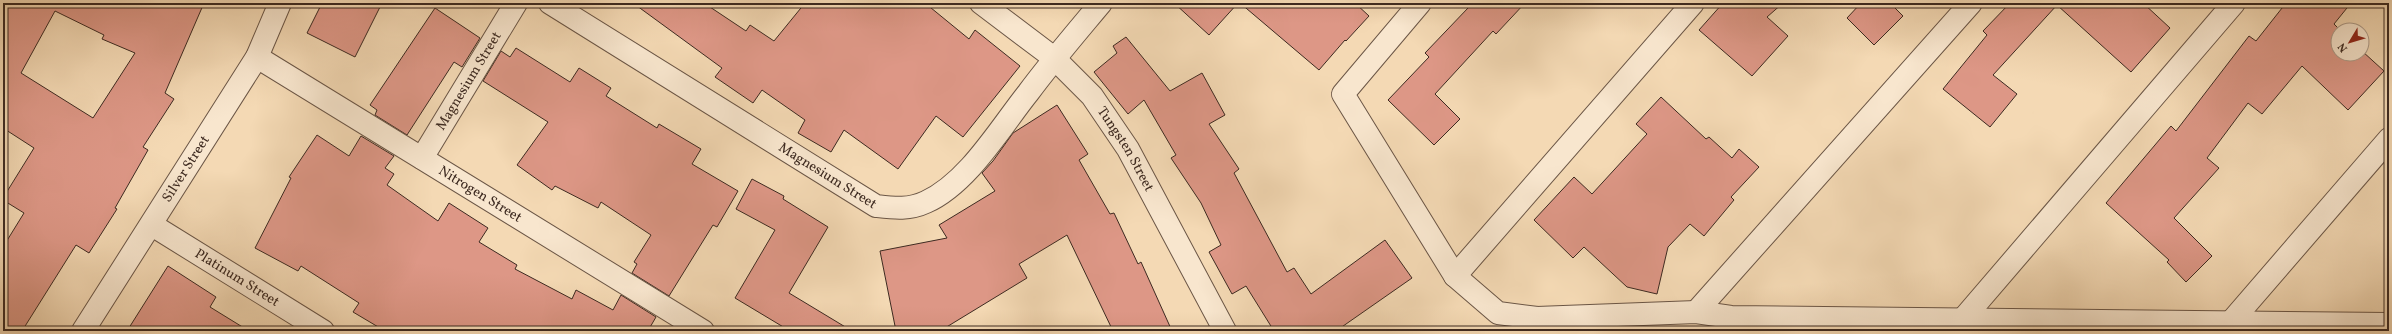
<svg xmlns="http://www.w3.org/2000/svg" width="2392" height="334" font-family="Vollkorn,serif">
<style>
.building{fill:#dd9786;stroke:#3d2a21;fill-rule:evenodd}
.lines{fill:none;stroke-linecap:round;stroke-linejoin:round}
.minor-casing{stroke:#6b5646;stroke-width:24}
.minor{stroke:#f8e6ce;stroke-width:22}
.labels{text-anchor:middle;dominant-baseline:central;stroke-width:4;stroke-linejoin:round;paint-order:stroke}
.street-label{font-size:14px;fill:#3d2a21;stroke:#f8e6ce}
</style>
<rect width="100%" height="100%" fill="#f4d9b4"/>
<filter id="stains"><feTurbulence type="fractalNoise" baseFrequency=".005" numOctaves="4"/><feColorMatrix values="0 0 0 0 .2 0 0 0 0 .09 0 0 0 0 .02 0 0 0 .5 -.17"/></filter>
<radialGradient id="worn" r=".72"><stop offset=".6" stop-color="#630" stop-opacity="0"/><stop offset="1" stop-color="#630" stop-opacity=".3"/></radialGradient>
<!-- building -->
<path class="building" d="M3 3H204L165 93 174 99 143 147 148 150 115 208 117 209 89 253 76 245 22 331H3V247L24 213 3 200V198L34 148 3 128ZM55 11 104 35 102 39 135 53 93 118 21 73Z
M322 3H382L355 57 307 33Z
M633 3H704L746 31 750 25 774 41 805 3H925L969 39 975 30 1020 66 963 137 936 116 898 169 844 130 831 152 798 133 805 120 762 90 753 103 715 77 722 68Z
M1174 3H1238L1209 35Z
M1240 3H1355L1369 16 1346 41 1345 40 1319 70Z
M1462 3H1525L1496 34 1493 31 1435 94 1460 119 1434 145 1388 100 1429 57 1425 53 1468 8Z
M1723 3H1783L1767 17 1788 36 1752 76 1699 30Z
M1861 3H1890L1903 16 1874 45 1847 18Z
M2010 3H2143L2170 28 2131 72 2057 5 1993 75 2017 94 1990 127 1943 89 1987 35 1983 31Z
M2286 3H2351L2334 24 2340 30H2338V54H2362V51L2384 71 2348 110 2302 66 2262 114 2248 103 2207 158 2219 168 2174 218 2212 256 2186 282 2167 262 2169 260 2106 203 2171 126 2176 131 2249 36 2256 41Z
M435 8 480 38 462 67 454 62 407 135 375 115 377 110 370 105Z
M1126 37 1170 91 1202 73 1225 115 1209 124 1239 169 1234 173 1287 272 1294 268 1311 294 1385 240 1412 278 1336 331H1274L1246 286 1232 294 1209 252 1221 245 1201 203 1171 158 1176 155 1144 100 1128 114 1094 72 1117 53 1113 46Z
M516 48 570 82 579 68 611 88 606 96 657 128 659 124 701 149 692 164 738 191 717 227 713 225 669 296 632 273 637 264 634 262 651 235 601 202 598 208 555 186 552 190 517 165 548 122 483 81 501 51 510 57Z
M1661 97 1706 139 1709 137 1732 158 1739 149 1759 167 1731 197 1734 200 1704 236 1690 224 1668 247 1657 294 1627 287 1584 247 1573 258 1534 220 1574 177 1592 194 1647 134 1636 124Z
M1057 105 1088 154 1079 160 1110 214 1114 213 1138 264 1141 262 1172 331H1113L1067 235 1019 264 1027 278 940 331H896L880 251 947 238 939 225 995 191 982 173 993 161 1013 133Z
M317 135 349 156 361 136 394 156 385 168 394 174 387 185 438 221 449 203 488 228 479 242 517 265 515 269 572 299 576 290 613 310 621 295 656 317 649 329 654 331H385L353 312 359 303 301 266 298 271 255 248 291 178 289 177Z
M752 179 784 196 783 199 828 227 789 293 852 331H790L735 298 775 230 736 209Z
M168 266 216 297 210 307 249 331H127Z"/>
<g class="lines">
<defs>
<g id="minor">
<path id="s1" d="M550 3 876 206C894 208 909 210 926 202 968 183 1000 128 1028 93 1051 62 1076 33 1101 3"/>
<path id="s2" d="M981 3 1054 58 1092 96 1128 149 1225 331"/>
<path d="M1420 3 1343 94 1455 276 1498 313 1537 318 1696 312 1731 317 2389 324"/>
<path id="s3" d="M257 57 703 331"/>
<path id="s4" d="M422 158 516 3"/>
<path id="s5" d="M152 225 323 331"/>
<path d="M1455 276 1693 3"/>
<path d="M1696 312 1971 3"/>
<path d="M1963 319 2234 3"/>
<path d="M2230 323 2389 139"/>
<path id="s6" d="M83 331 257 57 280 3"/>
</g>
</defs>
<!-- minor casing -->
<use href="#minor" class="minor-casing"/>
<!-- minor -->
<use href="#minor" class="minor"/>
</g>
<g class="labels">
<!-- street labels -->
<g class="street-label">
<text stroke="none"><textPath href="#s4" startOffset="90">Magnesium Street</textPath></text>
<text stroke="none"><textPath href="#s2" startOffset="208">Tungsten Street</textPath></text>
<text stroke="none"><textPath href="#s6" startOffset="192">Silver Street</textPath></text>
<text stroke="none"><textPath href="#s1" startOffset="327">Magnesium Street</textPath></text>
<text stroke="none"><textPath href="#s3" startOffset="262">Nitrogen Street</textPath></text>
<text stroke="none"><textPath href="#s5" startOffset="100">Platinum Street</textPath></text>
</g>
</g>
<!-- margin -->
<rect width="2392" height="334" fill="none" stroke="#f4d9b4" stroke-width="16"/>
<rect x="4" y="4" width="2384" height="326" fill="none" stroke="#3d2a21" stroke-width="2"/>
<rect x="8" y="8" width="2376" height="318" fill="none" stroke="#3d2a21"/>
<!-- north arrow -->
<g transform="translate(2350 42) rotate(232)"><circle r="19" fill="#f8e6ce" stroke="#ad9b89"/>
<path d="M0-3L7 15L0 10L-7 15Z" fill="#8f2418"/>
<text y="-6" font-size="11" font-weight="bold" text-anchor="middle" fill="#3d2a21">N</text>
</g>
<rect width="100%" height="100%" filter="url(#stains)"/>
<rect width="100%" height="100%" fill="url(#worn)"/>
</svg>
